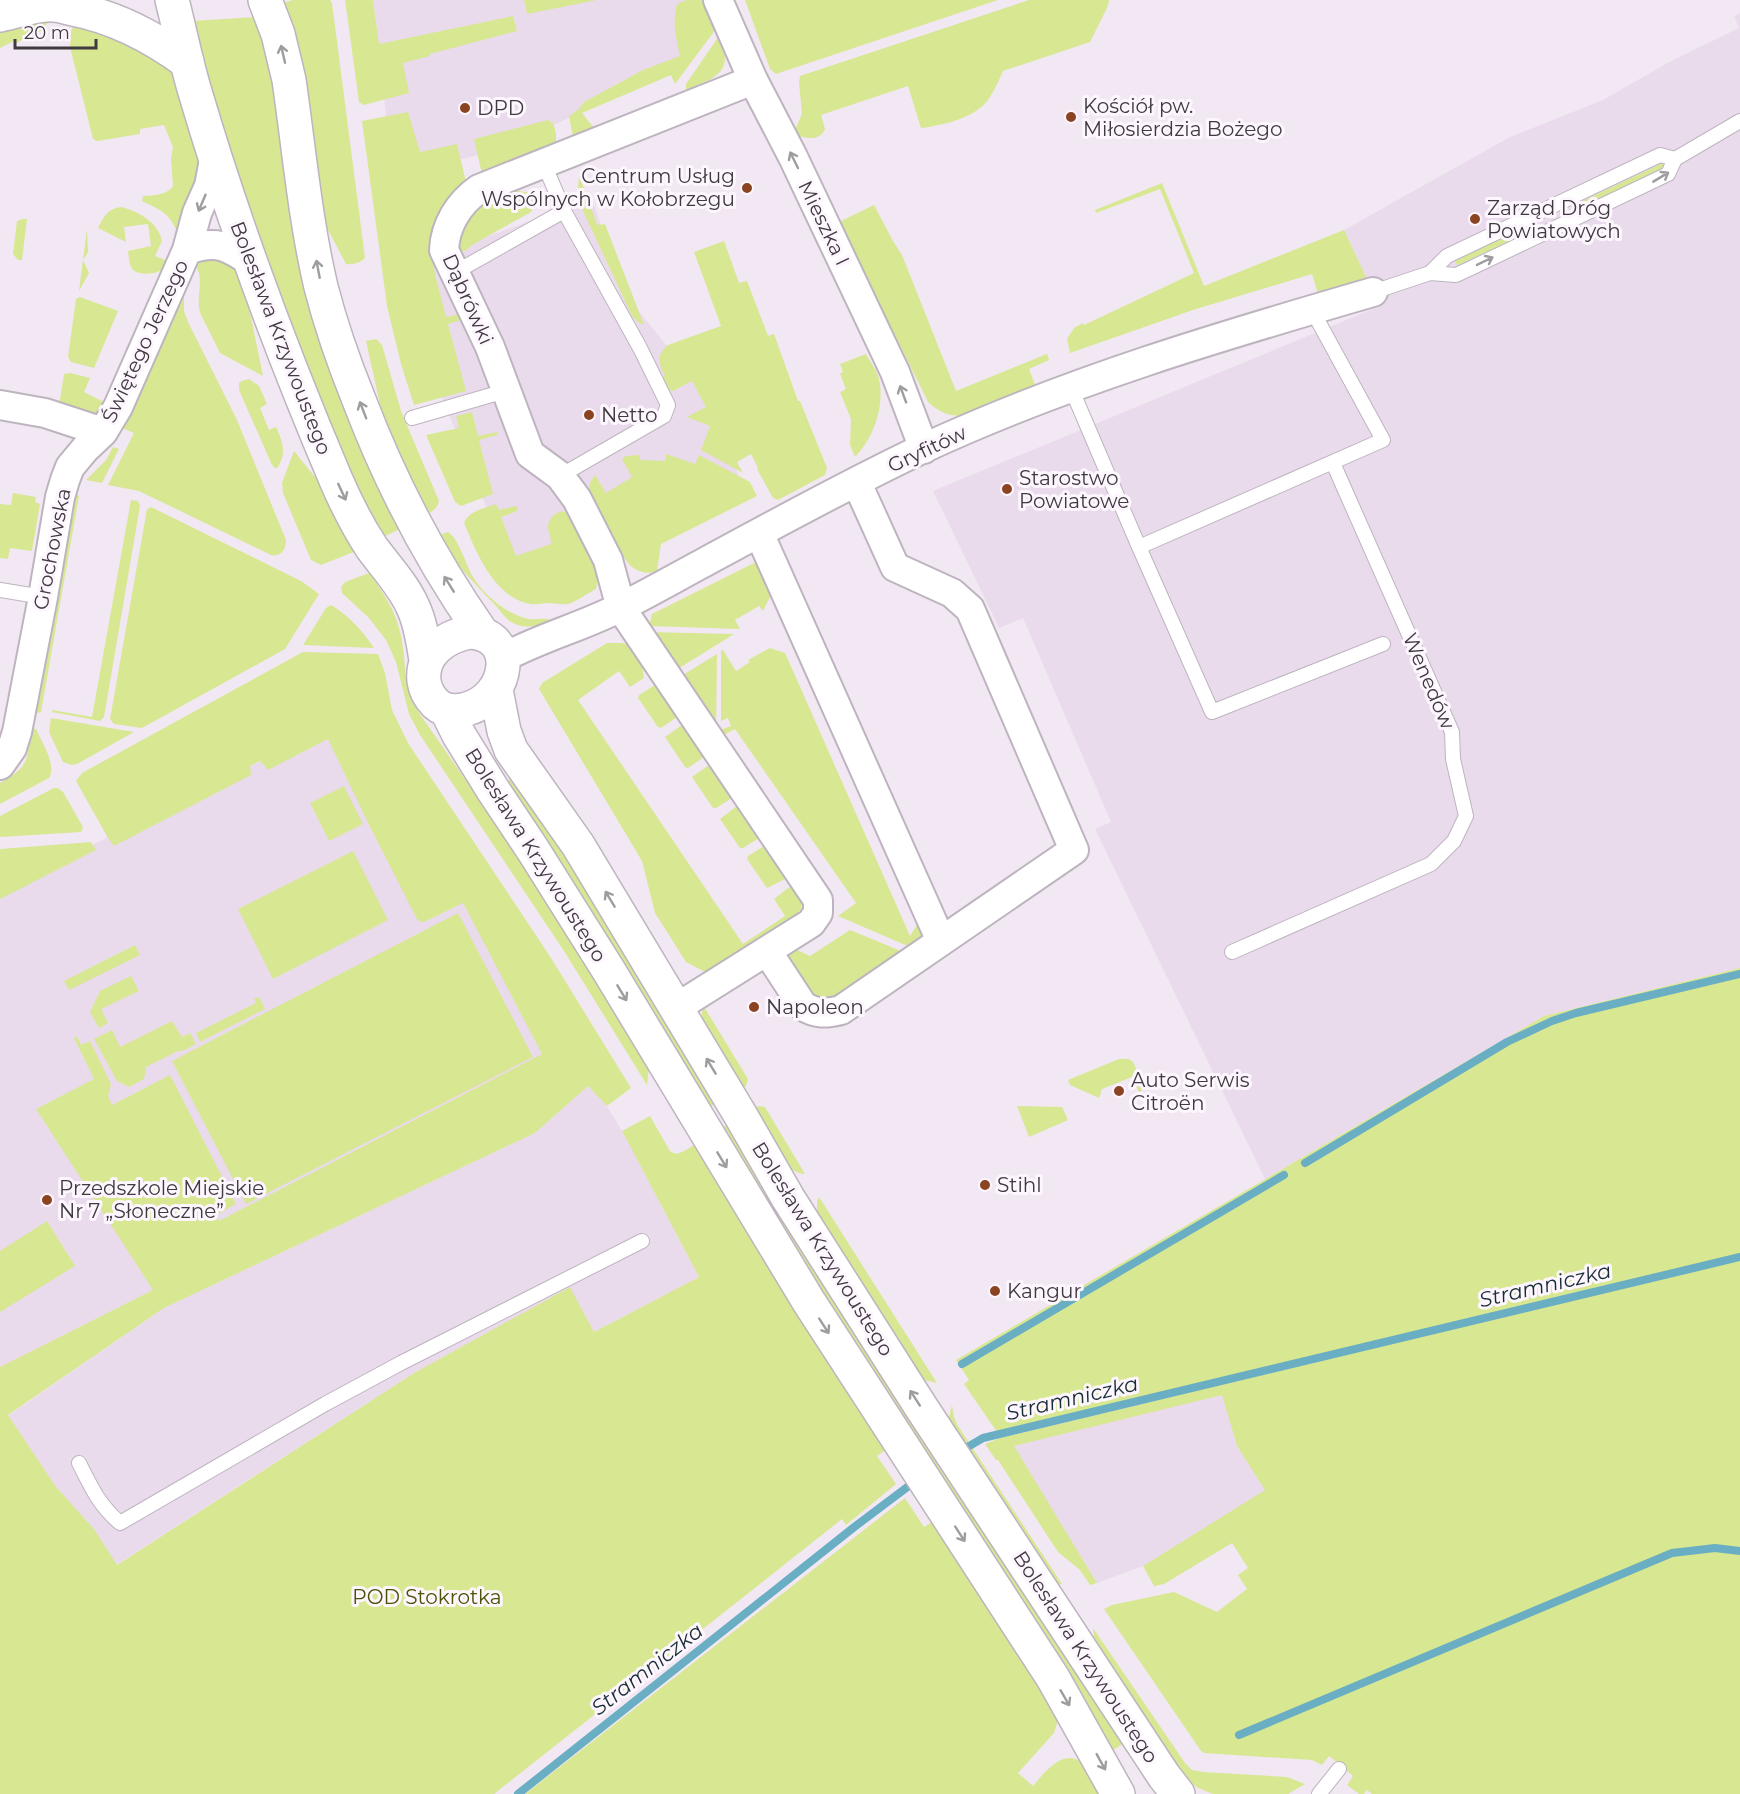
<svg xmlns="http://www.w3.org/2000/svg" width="1740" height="1794" font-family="Montserrat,sans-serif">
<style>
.built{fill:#eadbec}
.green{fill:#d8e792}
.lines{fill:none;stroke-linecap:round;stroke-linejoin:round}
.stream{stroke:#69aec3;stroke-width:8}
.service-casing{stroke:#bdb4bf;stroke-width:16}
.minor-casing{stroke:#bdb4bf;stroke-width:32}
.tertiary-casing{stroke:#bdb4bf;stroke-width:36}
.secondary-casing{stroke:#bdb4bf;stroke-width:36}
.service{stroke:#fff;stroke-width:14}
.minor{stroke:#fff;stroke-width:28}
.tertiary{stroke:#fff;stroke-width:33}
.secondary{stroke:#fff;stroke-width:33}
.oneway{stroke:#9e9c9f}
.poi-dot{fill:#8b4421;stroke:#fef6ff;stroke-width:2}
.labels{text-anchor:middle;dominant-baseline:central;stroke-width:6;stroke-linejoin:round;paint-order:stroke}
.poi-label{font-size:20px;fill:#3e3a3f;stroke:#fef6ff;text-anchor:start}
.street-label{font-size:20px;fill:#3e3a3f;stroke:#fef6ff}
.park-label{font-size:20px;fill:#4a5305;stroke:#fef6ff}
.water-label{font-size:21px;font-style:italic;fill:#162d33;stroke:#fef6ff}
</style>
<rect width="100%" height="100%" fill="#f2e8f3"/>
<!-- built -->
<path class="built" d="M373 0H685L690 62 530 136 478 155 392 177 379 45Z
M1740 13V968L1544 1016 1265 1179 1095 829 1111 822 1023 618 999 628 933 491 1380 306 1344 230 1510 137 1603 100 1671 61 1739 28 1734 16Z
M592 199 624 293 705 393 748 499 516 581 405 305 402 267Z
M353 715 586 1078 0 1367V891Z
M588 1086 607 1106 622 1131 699 1277 594 1332 570 1288 414 1373 116 1565 94 1529 56 1488 8 1416 164 1308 535 1133Z
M1222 1394 1237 1446 1266 1490 1143 1566 1097 1583 1013 1446Z"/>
<!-- green -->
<path class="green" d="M293 0H330L332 3 365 258C360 263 353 265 346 264L325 224 283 3Z
M345 0H373L379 44 513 16 517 31 430 54V56L403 63 409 93 364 105 359 102Z
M524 0H597L527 14Z
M687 0H705L716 29 675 84 671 75 582 113 594 128 573 137 569 116 579 109 584 102 643 70 680 56C676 36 672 24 677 4Z
M745 0H998L776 74 770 69Z
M1029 0H1109L1108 6 1090 42 1003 71C999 80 995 89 990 97 977 118 944 125 921 128L908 86 821 115 825 129C820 141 807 139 796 135L794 132 802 114 799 82 800 76Z
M257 17 400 529 383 537 361 501 300 353 222 130 192 21Z
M51 19 41 31 16 43 14 41 0 48V28Z
M76 19C109 31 159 45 175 78L200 163V175L178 235C171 214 161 210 142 201L143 196C153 195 166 196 173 186L171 159 173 147 164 125 140 129V134L97 141 93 139 70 47 71 32Z
M719 36C735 73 716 77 686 90V84Z
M408 112 420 152 457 144 466 182 432 255 435 274 446 317 465 313V319L448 324 466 391 414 405 401 364 387 306 362 121Z
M548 120 553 123 556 133V144L482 174 474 139Z
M1663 163 1666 164 1665 167 1575 210 1573 208 1574 205Z
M579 175 597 224 600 225 605 224 644 325 638 322 632 316 583 211 578 191Z
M1162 183 1204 286 1344 230 1368 281 1318 294 1312 274 1193 310 1070 353 1067 339 1074 328 1083 323 1084 325 1194 273 1160 189 1096 213 1095 210Z
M510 190 526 192 535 196 536 201 531 212 472 245 465 251H459L457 249C465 211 476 206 510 190Z
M874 205 893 241 902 255 956 391 1047 354 1049 360 1029 369 1036 387 968 415C952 418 940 413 928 402L839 222Z
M121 207C138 211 159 223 162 241L155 256 168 261C167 264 166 267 163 269 157 274 140 276 133 270 129 266 129 257 128 251L151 246 148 224 124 227 126 242 98 228C104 217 107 209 121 207Z
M23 219H27L22 260H18L13 254 17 221Z
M1531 225 1534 227 1533 230 1458 265 1455 263 1456 260Z
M87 229 88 252 83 260 89 273 79 291Z
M724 241 739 283 747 281 768 336 774 334 798 401H800L827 468 825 475 778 500 773 498 757 469 758 468 751 454 737 462 743 473 701 450 710 426 687 417 706 407 692 381 673 391C666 390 664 384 661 378L665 376C658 363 656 355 668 345L721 326 694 252Z
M206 259C225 258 238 266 244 283L263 376 220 353 201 315C194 298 206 281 195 264Z
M184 288V311L188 322 237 420 286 540C286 550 281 557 271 555L139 491 108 485 134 433 122 428Z
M80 297 118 311 94 368 71 362 68 357 76 299Z
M376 339 382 345 401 411 439 501C437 509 433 511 425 515L385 427 366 341Z
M866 354C870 362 877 370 879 379 885 405 874 438 855 457L850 445 851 419 840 392 846 389 840 374 843 372 840 364Z
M70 373 90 378 84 392 106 403 100 413 97 414 59 406 64 374Z
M249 379 259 386 267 404 260 408 269 430 276 427C283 442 287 454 277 468H275L272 465 239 390V383L242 381Z
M472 412 478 436 497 432V435L479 440 493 494 461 506 455 502 426 435 459 428 456 416Z
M113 447 119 449 102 483 86 480 106 460Z
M294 451 323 487 356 551 321 565 311 560 283 493 282 483Z
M666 454 695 464 699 455 750 482 757 496 661 544 657 571C648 575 638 572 631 566 624 561 589 499 589 492 588 485 591 480 595 475L606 493 632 477 622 459 626 456 640 455V460L665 461Z
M13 493 36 497 35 502 40 504 32 551 10 548 8 559 0 558V504L11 505Z
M76 493 79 496 41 712 33 714 72 500Z
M131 500 138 501 140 506 104 717 100 721 52 712V710L92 717Z
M496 504 499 510 515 506 518 508 517 511 501 517 516 556 551 544C551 539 549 533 548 528 548 516 561 507 571 514 584 538 603 561 596 589 588 593 580 599 571 603 564 606 556 603 548 603 542 603 536 605 530 604 494 597 476 552 464 523 468 511 485 508 496 504Z
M151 507 301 581 319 594 285 649 142 728 114 724 110 719 147 509Z
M448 532C458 537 466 565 473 577 484 595 507 615 529 619 537 620 544 617 552 621 539 626 528 629 515 624 505 620 502 612 495 605 474 583 453 562 437 536Z
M758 561 771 595 763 611 759 606 735 620 740 629 649 626 652 614Z
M369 573C383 592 396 611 401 636 407 665 402 682 417 710L520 858 649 1067 647 1085 564 951 420 735 409 714 396 662 386 640 369 618 342 593 341 587 345 582Z
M331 605C348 615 363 631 374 648L303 645 326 608Z
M648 632 734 634 673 672Z
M607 643H624L630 647 642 664 644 678 630 687 619 671 578 700 743 944 785 916 774 899 792 885 802 900 801 909 794 917 707 973 686 962 655 913 642 861 539 689 542 683Z
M770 648 785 653 786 655 910 936 922 917 928 933 917 950 838 916 856 903 735 729 722 736 720 730 731 726 728 718 721 721V651L723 650 736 671 750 662 748 660Z
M303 652 378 654 385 673 392 710 408 743 551 958 631 1088 607 1106 588 1086 535 1133 164 1308 8 1415 56 1487 94 1529 117 1565 414 1373 570 1287 594 1332 699 1277 622 1131 650 1116 670 1151C678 1158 688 1148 696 1144L887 1449 877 1456 896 1484 846 1525 842 1519 494 1794H0V1367L153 1290 36 1109 94 1079 74 1038 77 1036 81 1045 90 1041 111 1084 108 1096 112 1105 170 1075 236 1204 216 1215 219 1221 542 1054 463 903 424 922 418 921 369 825 328 739 268 770 260 761 250 766 251 775 114 846 108 838 76 781 82 773Z
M717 654 716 734 678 678Z
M655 685 677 717 661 728 658 727 638 698 639 695Z
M51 718 134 732 77 764 72 765 63 762 49 732Z
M682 725 704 757 688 768 685 767 665 737Z
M31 728 36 729C42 742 57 766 49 778L0 804V783C31 765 26 762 31 728Z
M709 765 732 798 716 808H713L692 777Z
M512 778 556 839 716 1103 708 1108 505 782Z
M344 786 363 824 329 841 310 803Z
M54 788H58L63 792 83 827 81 832 0 837V816Z
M737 806 759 838 743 848H740L720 819Z
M91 842 96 850 0 899V849Z
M764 846 787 878 767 888 747 859 748 856Z
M353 851 388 920 273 979 238 909Z
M458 913 533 1057 246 1204 172 1061Z
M850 930 901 951 903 960 819 1006 782 964 789 946 810 956Z
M135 945 140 955 69 990 64 981Z
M1740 968V1794H1372L1367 1790 1364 1794H1359L1347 1785 1353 1776 1329 1756 1322 1765 1312 1760 1204 1753 1201 1751 1104 1609 1112 1605 1174 1592 1217 1612 1247 1589 1238 1575 1248 1568 1232 1543 1164 1584 1154 1586 1143 1566 1265 1490 1237 1446 1222 1395 1014 1446 1097 1583 1090 1585 1080 1570 1058 1552 998 1460H996L985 1444 1000 1438 1506 1316 1505 1311 997 1432 964 1384 969 1380 956 1360 1544 1016Z
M131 976 139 991 101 1009 108 1023 99 1028 90 1012 100 991Z
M259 997 265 1009 200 1042 196 1033 256 1003 254 999Z
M703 1005 748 1079 746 1086 742 1088 701 1021Z
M172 1021 182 1037 190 1033 196 1044 183 1051H178L146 1067 144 1079 129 1087 117 1081 94 1039 112 1030 120 1047Z
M1119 1059H1129L1133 1062 1145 1089 1139 1092 1132 1077 1102 1089 1099 1098 1070 1085 1068 1080Z
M758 1106 765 1107 805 1174 799 1173 789 1168 754 1109Z
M1017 1106 1062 1107 1068 1120 1029 1137Z
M729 1124 1124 1743 1112 1751 821 1294 721 1128Z
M819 1197 937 1383 921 1379 817 1214V1202Z
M47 1221 75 1266 0 1312V1251Z
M952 1405 954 1417 958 1426 1062 1584H1056L949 1422V1417Z
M905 1498 924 1527 934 1521 1020 1653 1058 1720 1054 1733 1018 1773 1033 1786C1044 1773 1065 1745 1084 1765 1091 1773 1097 1785 1102 1794H525Z
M1093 1628 1185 1763 1192 1770 1203 1772 1287 1777 1305 1784 1288 1794H1213L1198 1788 1182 1776 1095 1644Z"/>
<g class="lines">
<!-- stream -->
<path class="stream" d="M1305 1163 1507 1042 1552 1021 1576 1013 1740 974
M962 1364 1284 1175
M959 1452 983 1438 1740 1257
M1239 1735 1672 1553 1715 1548 1740 1551
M518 1794 853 1528 918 1479"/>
<defs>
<path id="service" d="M544 164 564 211 640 348 668 405 664 416 560 476
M454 273 564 211
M1430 273 1447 256 1660 155 1675 159
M1373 292 1430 273 1456 275 1469 269 1668 174 1675 159 1740 121
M1071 388 1139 547 1383 440 1312 310
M412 418 505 391
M1139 547 1212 712 1383 644
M0 590 43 597
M1232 952 1431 864 1454 841 1466 816 1453 759 1452 732 1333 463
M79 1463C91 1487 99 1505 120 1523L325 1404 401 1363 642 1241
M1319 1794 1339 1769"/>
<path id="minor" d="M718 0 753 80 793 157 895 372 924 449
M187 250C216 240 226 245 251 262
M0 405 45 413 103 432
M759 533 941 941
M503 658C541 637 582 627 621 607 649 593 677 577 705 562 777 523 850 483 924 448 1069 381 1221 336 1373 292
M0 765 12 748 17 732 43 597 60 497 65 480 70 467 85 449 103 432 118 407 187 250 197 213 209 186 215 155
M767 951 803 1006C816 1014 826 1014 841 1010L1074 850 970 609 952 593 895 567 857 483
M676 1008 811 923 818 913V900L621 608 608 560 577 499 560 476 530 454 490 347 444 250C445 225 459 203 479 189L753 80"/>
<path id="tertiary" d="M0 15C15 12 31 6 46 5 55 4 64 7 73 9 115 17 153 37 187 62"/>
<path id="secondary" d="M172 0C180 31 186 62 195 92 234 224 282 353 336 480 346 503 358 527 372 548 386 567 404 586 413 607 421 624 423 642 426 660
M265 0 278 34 289 80C299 149 305 219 321 287 331 326 344 363 359 400 391 484 430 559 482 633
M469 632C519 634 510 697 467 709 456 712 445 712 436 704 430 698 425 689 424 681 421 653 445 637 469 632Z
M496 690 504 731 511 750 578 845 741 1116 788 1198 921 1407 1164 1776 1178 1794
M447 711 459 735 493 790 533 850 609 971 809 1302 1053 1678 1118 1794"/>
</defs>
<!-- service casing -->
<use href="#service" class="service-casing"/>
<!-- minor casing -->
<use href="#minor" class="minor-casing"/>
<!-- tertiary casing -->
<use href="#tertiary" class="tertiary-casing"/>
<!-- secondary casing -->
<use href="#secondary" class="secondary-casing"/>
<!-- service -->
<use href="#service" class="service"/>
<!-- minor -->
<use href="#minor" class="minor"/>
<!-- tertiary -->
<use href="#tertiary" class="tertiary"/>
<!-- secondary -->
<use href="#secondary" class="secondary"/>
</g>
<!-- one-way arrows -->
<defs><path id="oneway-shaft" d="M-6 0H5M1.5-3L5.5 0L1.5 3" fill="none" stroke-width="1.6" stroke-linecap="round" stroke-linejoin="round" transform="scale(1.5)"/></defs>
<g class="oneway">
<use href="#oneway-shaft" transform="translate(283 54) rotate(-103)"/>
<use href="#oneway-shaft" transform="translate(794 160) rotate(-116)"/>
<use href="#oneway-shaft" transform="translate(1661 177) rotate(-31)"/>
<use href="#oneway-shaft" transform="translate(202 203) rotate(113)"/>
<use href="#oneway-shaft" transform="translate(1485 261) rotate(-26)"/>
<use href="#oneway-shaft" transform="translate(318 269) rotate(-101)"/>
<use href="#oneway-shaft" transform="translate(903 394) rotate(-110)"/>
<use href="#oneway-shaft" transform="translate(363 410) rotate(-111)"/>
<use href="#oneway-shaft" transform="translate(342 492) rotate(65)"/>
<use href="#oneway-shaft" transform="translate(449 584) rotate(-122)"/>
<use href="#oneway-shaft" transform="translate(610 899) rotate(-121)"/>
<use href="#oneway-shaft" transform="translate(622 993) rotate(59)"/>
<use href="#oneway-shaft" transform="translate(711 1066) rotate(-121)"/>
<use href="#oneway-shaft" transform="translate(722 1160) rotate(59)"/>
<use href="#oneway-shaft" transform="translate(824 1326) rotate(57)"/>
<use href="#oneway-shaft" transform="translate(915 1398) rotate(-123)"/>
<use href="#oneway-shaft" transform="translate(960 1534) rotate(57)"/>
<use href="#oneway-shaft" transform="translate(1065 1698) rotate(60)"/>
<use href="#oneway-shaft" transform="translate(1101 1762) rotate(61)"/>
</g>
<!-- markers -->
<g class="poi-dot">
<circle cx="465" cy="108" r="6"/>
<circle cx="1071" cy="117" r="6"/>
<circle cx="747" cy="188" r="6"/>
<circle cx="1475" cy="219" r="6"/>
<circle cx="589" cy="415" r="6"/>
<circle cx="1007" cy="489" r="6"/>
<circle cx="754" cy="1007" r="6"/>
<circle cx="1119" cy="1091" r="6"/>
<circle cx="985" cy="1185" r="6"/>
<circle cx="47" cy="1200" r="6"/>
<circle cx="995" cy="1291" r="6"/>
</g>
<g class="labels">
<!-- poi labels -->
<g class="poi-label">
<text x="1083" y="106">Kościół pw.<tspan x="1083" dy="23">Miłosierdzia Bożego</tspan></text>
<text x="477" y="108">DPD</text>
<text x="735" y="176" text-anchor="end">Centrum Usług<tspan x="735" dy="23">Wspólnych w Kołobrzegu</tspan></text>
<text x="1487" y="208">Zarząd Dróg<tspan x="1487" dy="23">Powiatowych</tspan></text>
<text x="601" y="415">Netto</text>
<text x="1019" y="478">Starostwo<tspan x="1019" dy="23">Powiatowe</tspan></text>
<text x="766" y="1007">Napoleon</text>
<text x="1131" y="1080">Auto Serwis<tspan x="1131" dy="23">Citroën</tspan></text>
<text x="997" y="1185">Stihl</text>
<text x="59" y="1188">Przedszkole Miejskie<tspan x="59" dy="23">Nr 7 „Słoneczne”</tspan></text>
<text x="1007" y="1291">Kangur</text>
</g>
<!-- street labels -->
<g class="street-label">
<text transform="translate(824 223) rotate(64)">Mieszka I</text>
<text transform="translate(468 299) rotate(66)">Dąbrówki</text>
<text transform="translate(281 338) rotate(69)">Bolesława Krzywoustego</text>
<text transform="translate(145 341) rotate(-65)">Świętego Jerzego</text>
<text transform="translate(927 449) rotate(-25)">Gryfitów</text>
<text transform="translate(52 549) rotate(-79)">Grochowska</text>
<text transform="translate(1429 681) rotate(67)">Wenedów</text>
<text transform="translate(536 855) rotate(58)">Bolesława Krzywoustego</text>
<text transform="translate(823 1249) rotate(58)">Bolesława Krzywoustego</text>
<text transform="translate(1086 1657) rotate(57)">Bolesława Krzywoustego</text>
</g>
<!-- park labels -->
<g class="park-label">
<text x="427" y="1597">POD Stokrotka</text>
</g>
<!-- water labels -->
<g class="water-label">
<text transform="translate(1545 1285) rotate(-13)">Stramniczka</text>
<text transform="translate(1072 1398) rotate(-13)">Stramniczka</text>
<text transform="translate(647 1669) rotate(-38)">Stramniczka</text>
</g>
</g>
<!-- scale -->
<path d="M15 39v9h81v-9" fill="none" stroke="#3e3a3f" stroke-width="3"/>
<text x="24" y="39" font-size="18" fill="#3e3a3f" stroke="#fef6ff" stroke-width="4.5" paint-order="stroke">20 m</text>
</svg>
